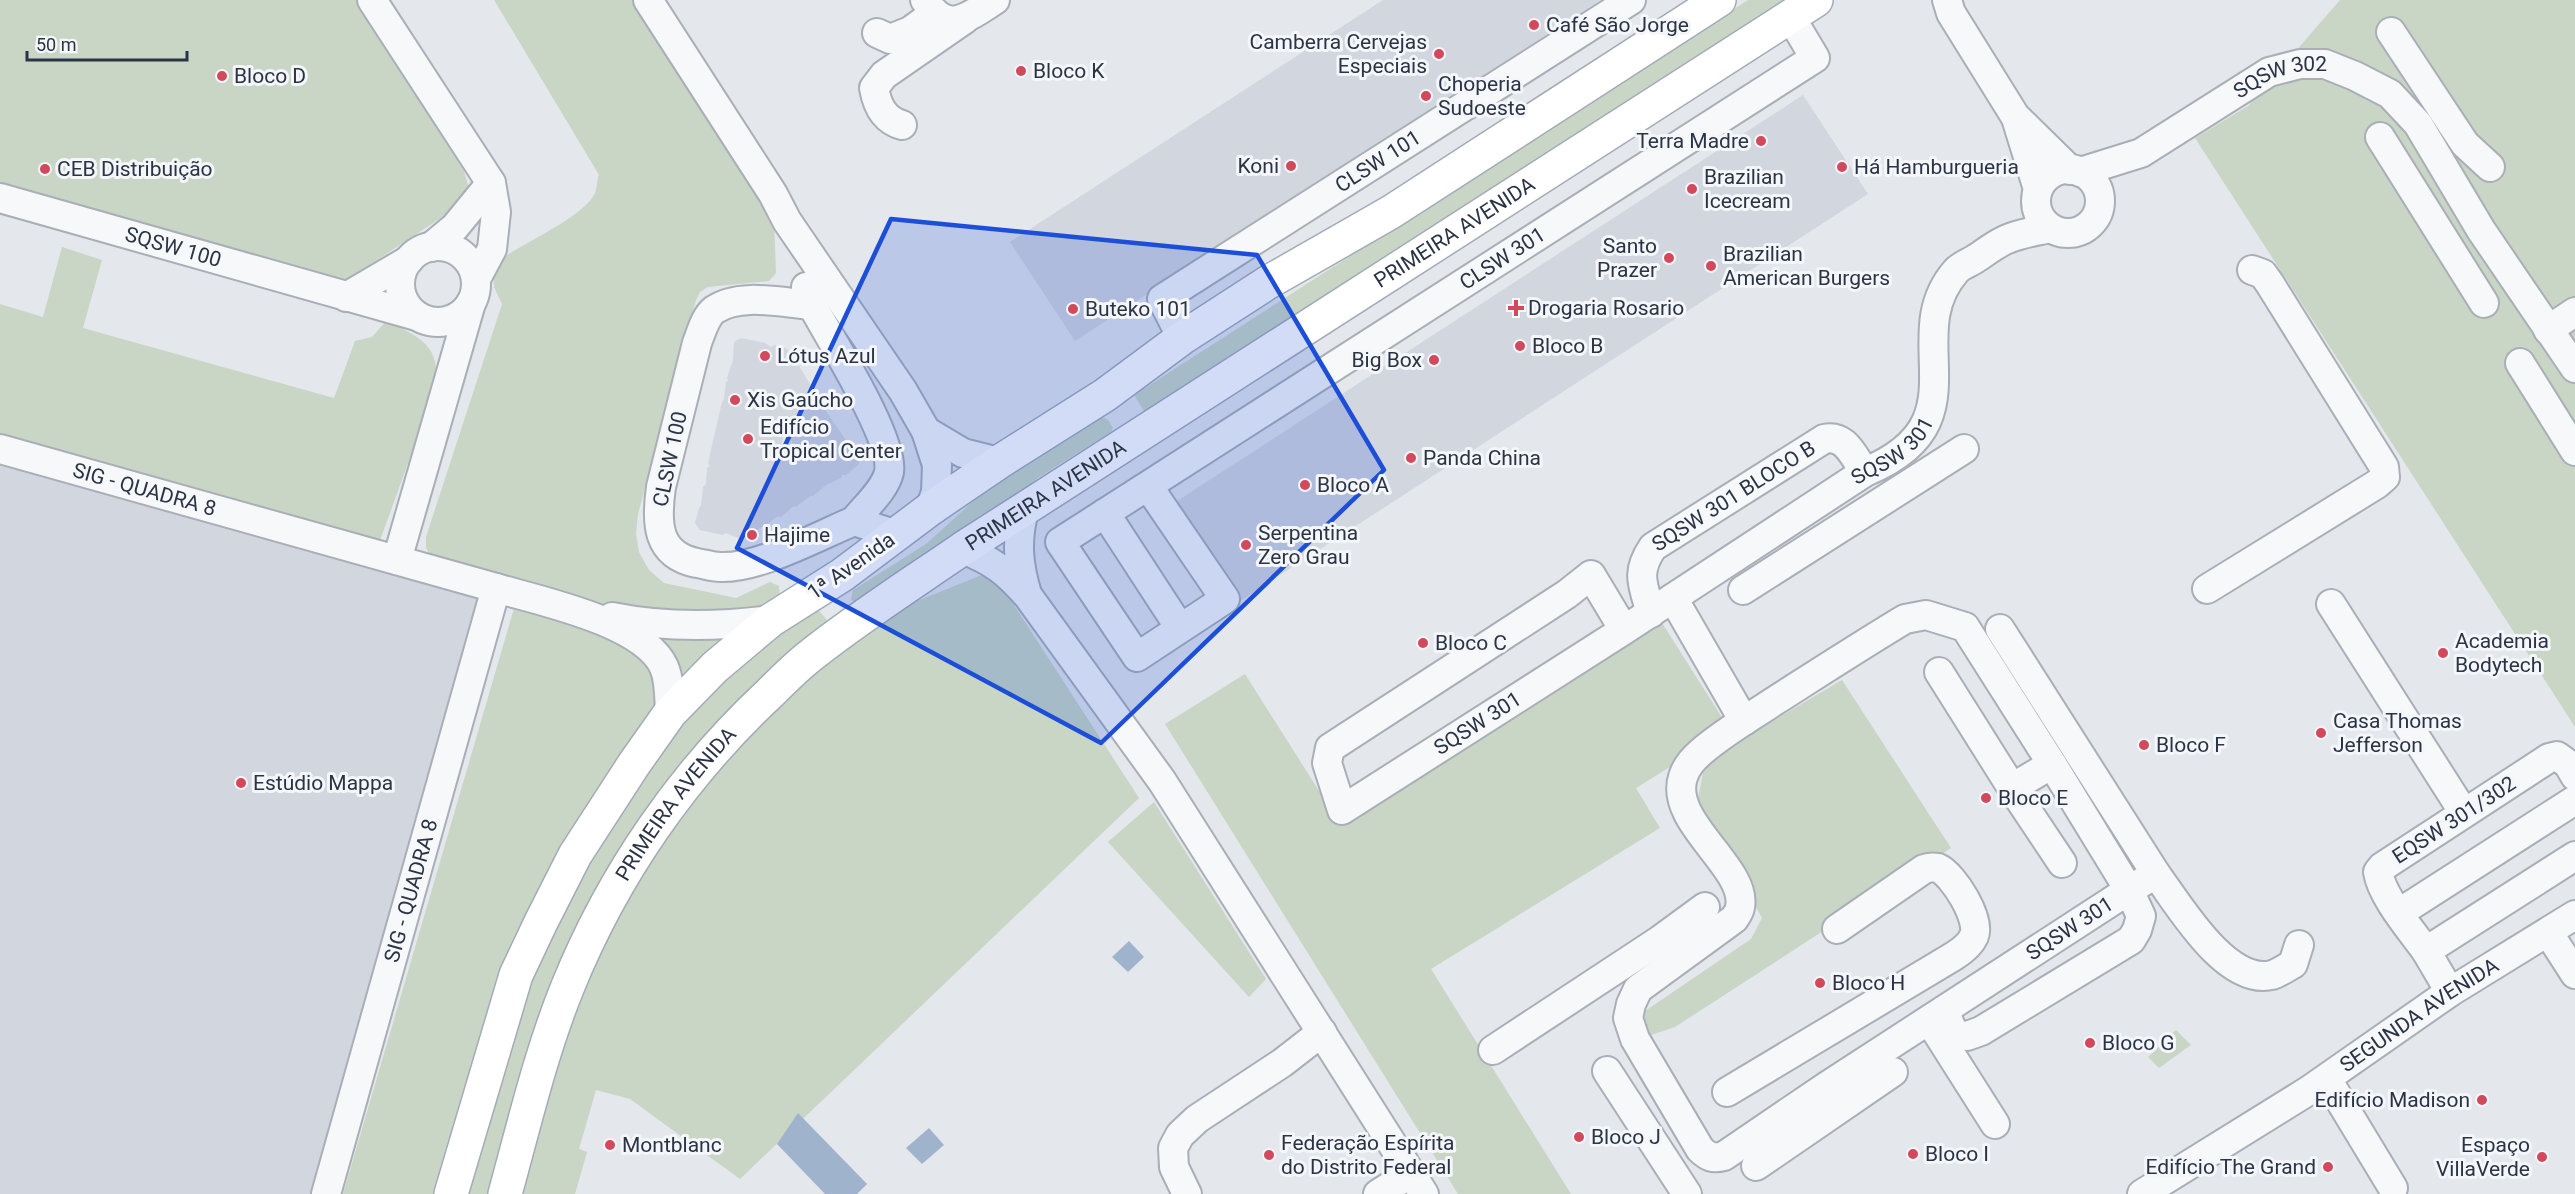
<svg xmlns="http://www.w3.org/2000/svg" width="2575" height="1194" font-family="Roboto,sans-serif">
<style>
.built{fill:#d2d6de;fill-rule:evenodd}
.green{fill:#c9d6c5}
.water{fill:#9fb4cc}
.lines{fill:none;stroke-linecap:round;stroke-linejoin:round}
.minor-casing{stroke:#a9aeb7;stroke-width:32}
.major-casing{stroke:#a3abb8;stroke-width:36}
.minor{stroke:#f7f8fa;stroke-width:28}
.major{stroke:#fff;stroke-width:33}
.marked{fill:#1d4ed8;fill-opacity:0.2;stroke:#1d4ed8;stroke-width:4.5;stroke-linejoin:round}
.poi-dot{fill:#d1495b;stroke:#f4f6f9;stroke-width:2}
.labels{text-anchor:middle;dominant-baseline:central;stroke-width:6;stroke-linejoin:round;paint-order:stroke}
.poi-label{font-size:21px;fill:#2b3445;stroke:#f4f6f9;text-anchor:start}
.street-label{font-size:21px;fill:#2b3445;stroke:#f4f6f9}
</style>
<rect width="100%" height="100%" fill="#e4e7ec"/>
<!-- built -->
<path class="built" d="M1383 0H1600L1075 341 1010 242Z
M1803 95 1868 194 1240 601 1174 503Z
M741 338 765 343 771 347 775 345 783 347 790 351 828 414 859 459V464L846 475H842L841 478 826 485 813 496H810L796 507 794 506 781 517 778 516 764 527H761L749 537 741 539 726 533 722 535 700 530 695 523 699 508 701 506 703 487 706 484 707 468 710 466 708 463 722 402 724 399 726 382 728 381 727 378 733 360 734 342ZM785 431 797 450 779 462 777 460Z
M0 461 509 597 335 1194H0Z"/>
<!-- green -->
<path class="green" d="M0 0H357L464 171 469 189 459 206 339 285 0 190Z
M494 0H635L774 217 776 273 769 281 708 287 700 292 696 300 638 514 636 534 639 552 649 570 664 583 736 598 770 582 779 586 780 597 765 611 646 619 432 561 426 547V537L502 304 494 287 493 265C517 245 584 218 595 193 597 188 597 180 599 175Z
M1748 0H1800L1149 419 1134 395Z
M2340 0H2575V727L2195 138 2248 106Z
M62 247 102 260 83 328 334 398 355 341 372 337 387 320C420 339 440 343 436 386L378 546 0 436V304L43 317Z
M1099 417C1107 416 1110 422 1113 428L1111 432 1039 477 1012 500 857 604 851 600 853 590 926 544 980 495Z
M992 571 1139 798 740 1179 630 1099 596 1090 579 1149 587 1152 575 1194H343L517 598 639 627 817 608 837 633Z
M1662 623 1730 730 1636 788 1660 828 1431 969 1571 1194H1458L1165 724 1245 674 1340 824Z
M1842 680 1951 848 1675 1027 1645 1037V1011L1751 939 1762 918 1697 804 1704 768 1764 726Z
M1154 802 1266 979 1249 997 1108 842Z
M2176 1030 2191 1045 2159 1068 2148 1057Z"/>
<!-- water -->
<path class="water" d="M1129 941 1144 957 1128 972 1112 957Z
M798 1113 867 1184 857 1194H825L777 1144Z
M929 1128 944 1145 922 1164 906 1148Z"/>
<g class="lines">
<defs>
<g id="minor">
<path d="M372 0 491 183 496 212 492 249 476 279"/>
<path d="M648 0 773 194 787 221 903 391 926 431 937 465 936 492 930 509"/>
<path d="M925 0C947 36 968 17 995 0"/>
<path d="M1947 0 1951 13 2015 116 2070 170"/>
<path d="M2391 32 2465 144 2490 167"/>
<path d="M877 33 890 39 910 31 935 13"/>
<path d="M2016 118 2038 189"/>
<path d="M902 125C884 120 877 105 874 88L884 75 965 19"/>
<path d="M2380 137 2484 303"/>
<circle cx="2068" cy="201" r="32"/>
<path id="s1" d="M2080 172 2141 153 2269 72 2300 64H2325L2355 76 2390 94 2418 124 2481 230 2575 368"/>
<path id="s2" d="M0 198 417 316"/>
<circle cx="438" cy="284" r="38"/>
<path d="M431 247 455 227 491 183"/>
<path d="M806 287 812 305C829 337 895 440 889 472 885 490 865 507 854 521"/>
<path d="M346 297 409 260"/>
<path d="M812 305C783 303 740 292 714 310 705 317 701 333 697 343L661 487C656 522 656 555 697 563 704 564 712 567 720 567 758 569 818 536 854 521L897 535"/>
<path d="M2548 330 2575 312"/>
<path id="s3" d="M1182 338 1162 299 1631 0"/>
<path d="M2520 363 2575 451"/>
<path d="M926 431 963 453 999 462"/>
<path id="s4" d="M0 449 496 588C540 601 644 622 664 667 670 681 669 698 670 713"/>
<path id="s5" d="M1148 486 1225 599 1137 657 1060 542 1815 58 1790 16"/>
<path d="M1024 510C1016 541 1018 564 1027 594"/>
<path d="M1105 513 1180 628"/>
<path d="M962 549C992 560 1007 572 1028 596L1162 781 1424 1194"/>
<path d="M397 560 471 303"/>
<path d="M2207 589 2377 484 2385 477 2384 467 2270 284 2263 274 2252 270"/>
<path d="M1743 590 1964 449"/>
<path d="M1673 598 1744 721"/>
<path d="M2331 604 2464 813"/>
<path id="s6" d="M1651 613C1643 585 1635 573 1653 547L1824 439C1846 434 1853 456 1865 472"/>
<path d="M612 617C666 628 717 627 771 620"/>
<path d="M2000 629 2156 874"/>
<path id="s7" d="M1624 630 1591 575 1567 594 1330 748 1327 763 1342 810 1624 630 1865 472C1987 422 1897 338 1956 271 1960 266 1969 263 1975 259 1986 252 1998 242 2010 238 2023 233 2037 231 2050 228"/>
<path d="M1939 672 2012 788 2062 863"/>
<path d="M2575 776 2568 764 2557 756 2549 758 2382 867 2378 872C2382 897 2411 930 2426 951L2575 856"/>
<path d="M2012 788 2052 764"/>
<path d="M2399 913 2575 800"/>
<path d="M2548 932 2575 974"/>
<path d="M2426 951 2450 992"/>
<path id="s8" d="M1944 1010 1954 1034 1967 1036 1981 1031 2131 940 2137 930 2141 916 2129 890 2052 764 1965 627 1926 615 1905 619C1860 646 1817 674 1773 702 1749 718 1723 733 1701 752 1694 758 1686 767 1683 777 1668 822 1748 868 1740 907 1740 911 1736 916 1734 919L1638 989 1631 1004 1628 1018 1635 1039 1700 1149C1708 1157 1713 1159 1724 1156L1827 1086 2129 890 2156 874C2179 905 2226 986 2272 975 2279 973 2287 967 2293 964L2299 945"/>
<path d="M1929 1020 1995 1124"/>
<path d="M1493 1050 1660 940 1705 907"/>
<path d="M1607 1071 1687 1194"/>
<path d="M2327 1079 2393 1188"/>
<path d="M1727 1092 1954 956C1962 951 1970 945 1974 936 1981 920 1954 875 1938 868 1933 867 1929 867 1924 869L1837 929"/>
<path d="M1756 1166 1893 1072"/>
<path id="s9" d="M326 1194 496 588"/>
<path d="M1187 1194 1174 1167 1173 1148 1180 1135 1197 1119 1282 1063 1322 1032"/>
<path d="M1378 1194 1411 1173"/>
<path id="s10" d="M2142 1194 2308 1091 2450 992 2575 915"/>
</g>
<g id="major">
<path d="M451 1194 516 975 541 922 575 855 634 764 670 713 715 667 771 620 842 575 930 509 999 462 1105 395 1182 338 1267 283 1391 212 1719 0"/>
<path id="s11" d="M505 1194C524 1125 541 1052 568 986 613 875 683 774 770 693 783 680 796 667 810 656 859 617 911 584 962 549L1816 0"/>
</g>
</defs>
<!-- minor casing -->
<use href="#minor" class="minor-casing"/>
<!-- major casing -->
<use href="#major" class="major-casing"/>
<!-- minor -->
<use href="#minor" class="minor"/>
<!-- major -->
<use href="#major" class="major"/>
</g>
<!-- marked area -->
<path class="marked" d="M891 219 1257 255 1384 470 1101 743 737 548Z"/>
<!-- markers -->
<g class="poi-dot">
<circle cx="1534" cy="25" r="6"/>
<circle cx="1439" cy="54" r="6"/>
<circle cx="1021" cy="71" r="6"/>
<circle cx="222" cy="76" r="6"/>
<circle cx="1426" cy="96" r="6"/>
<circle cx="1761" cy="141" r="6"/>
<circle cx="1291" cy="166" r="6"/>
<circle cx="1842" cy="167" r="6"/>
<circle cx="45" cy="169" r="6"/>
<circle cx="1692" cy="189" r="6"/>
<circle cx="1669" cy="258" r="6"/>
<circle cx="1711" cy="266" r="6"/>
<path d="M1513 299h6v6h6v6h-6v6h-6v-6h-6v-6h6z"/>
<circle cx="1073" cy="309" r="6"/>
<circle cx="1520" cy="346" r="6"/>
<circle cx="765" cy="356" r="6"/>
<circle cx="1434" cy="360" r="6"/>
<circle cx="735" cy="400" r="6"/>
<circle cx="748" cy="439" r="6"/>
<circle cx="1411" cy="458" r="6"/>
<circle cx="1305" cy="485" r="6"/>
<circle cx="752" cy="535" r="6"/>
<circle cx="1246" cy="545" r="6"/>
<circle cx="1423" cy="643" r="6"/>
<circle cx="2443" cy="653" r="6"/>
<circle cx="2321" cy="733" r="6"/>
<circle cx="2144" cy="745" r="6"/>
<circle cx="241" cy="783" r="6"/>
<circle cx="1986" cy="798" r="6"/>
<circle cx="1820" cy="983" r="6"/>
<circle cx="2090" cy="1043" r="6"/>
<circle cx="2482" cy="1100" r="6"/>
<circle cx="1579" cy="1137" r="6"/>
<circle cx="610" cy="1145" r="6"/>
<circle cx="1913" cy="1154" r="6"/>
<circle cx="1269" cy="1155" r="6"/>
<circle cx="2542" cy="1157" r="6"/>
<circle cx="2328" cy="1167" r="6"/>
</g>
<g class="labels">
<!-- poi labels -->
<g class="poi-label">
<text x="1546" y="25">Café São Jorge</text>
<text x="1427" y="42" text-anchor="end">Camberra Cervejas<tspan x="1427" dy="24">Especiais</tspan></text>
<text x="1033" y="71">Bloco K</text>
<text x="234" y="76">Bloco D</text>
<text x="1438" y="84">Choperia<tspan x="1438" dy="24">Sudoeste</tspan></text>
<text x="1749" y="141" text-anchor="end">Terra Madre</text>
<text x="1279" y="166" text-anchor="end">Koni</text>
<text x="1854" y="167">Há Hamburgueria</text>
<text x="57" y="169">CEB Distribuição</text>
<text x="1704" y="177">Brazilian<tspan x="1704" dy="24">Icecream</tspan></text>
<text x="1657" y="246" text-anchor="end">Santo<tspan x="1657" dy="24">Prazer</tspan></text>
<text x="1723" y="254">Brazilian<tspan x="1723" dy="24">American Burgers</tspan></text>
<text x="1528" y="308">Drogaria Rosario</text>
<text x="1085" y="309">Buteko 101</text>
<text x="1532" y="346">Bloco B</text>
<text x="777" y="356">Lótus Azul</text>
<text x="1422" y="360" text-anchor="end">Big Box</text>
<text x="747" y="400">Xis Gaúcho</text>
<text x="760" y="427">Edifício<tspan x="760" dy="24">Tropical Center</tspan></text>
<text x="1423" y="458">Panda China</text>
<text x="1317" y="485">Bloco A</text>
<text x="1258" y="533">Serpentina<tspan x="1258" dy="24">Zero Grau</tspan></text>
<text x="764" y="535">Hajime</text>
<text x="2455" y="641">Academia<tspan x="2455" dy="24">Bodytech</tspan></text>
<text x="1435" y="643">Bloco C</text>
<text x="2333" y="721">Casa Thomas<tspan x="2333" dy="24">Jefferson</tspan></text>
<text x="2156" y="745">Bloco F</text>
<text x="253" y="783">Estúdio Mappa</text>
<text x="1998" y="798">Bloco E</text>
<text x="1832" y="983">Bloco H</text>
<text x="2102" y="1043">Bloco G</text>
<text x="2470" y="1100" text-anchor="end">Edifício Madison</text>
<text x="1591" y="1137">Bloco J</text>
<text x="1281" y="1143">Federação Espírita<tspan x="1281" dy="24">do Distrito Federal</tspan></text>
<text x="622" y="1145">Montblanc</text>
<text x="2530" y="1145" text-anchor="end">Espaço<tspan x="2530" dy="24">VillaVerde</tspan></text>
<text x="1925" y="1154">Bloco I</text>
<text x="2316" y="1167" text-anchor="end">Edifício The Grand</text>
</g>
<!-- street labels -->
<g class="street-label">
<text stroke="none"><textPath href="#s1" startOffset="225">SQSW 302</textPath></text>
<text stroke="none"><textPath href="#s3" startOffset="300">CLSW 101</textPath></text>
<text stroke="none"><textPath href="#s11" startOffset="1402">PRIMEIRA AVENIDA</textPath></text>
<text stroke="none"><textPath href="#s2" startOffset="180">SQSW 100</textPath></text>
<text stroke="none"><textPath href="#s5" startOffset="906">CLSW 301</textPath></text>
<text stroke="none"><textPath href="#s7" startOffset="1100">SQSW 301</textPath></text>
<text transform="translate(670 459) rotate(-78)">CLSW 100</text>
<text stroke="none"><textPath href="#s4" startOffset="150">SIG - QUADRA 8</textPath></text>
<text stroke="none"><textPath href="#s11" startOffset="916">PRIMEIRA AVENIDA</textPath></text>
<text stroke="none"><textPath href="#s6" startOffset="165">SQSW 301 BLOCO B</textPath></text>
<text transform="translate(851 566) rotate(-35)">1ª Avenida</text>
<text stroke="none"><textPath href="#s7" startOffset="603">SQSW 301</textPath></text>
<text stroke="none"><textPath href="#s11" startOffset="430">PRIMEIRA AVENIDA</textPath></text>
<text transform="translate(2454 820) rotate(-33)">EQSW 301/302</text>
<text stroke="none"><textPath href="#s9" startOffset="315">SIG - QUADRA 8</textPath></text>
<text stroke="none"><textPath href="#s8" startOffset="1832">SQSW 301</textPath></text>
<text stroke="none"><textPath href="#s10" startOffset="330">SEGUNDA AVENIDA</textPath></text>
</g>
</g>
<!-- scale -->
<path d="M27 51v9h160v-9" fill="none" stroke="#2b3445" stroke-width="3"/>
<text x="36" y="51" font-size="18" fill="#2b3445" stroke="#f4f6f9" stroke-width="4.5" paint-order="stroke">50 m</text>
</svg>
